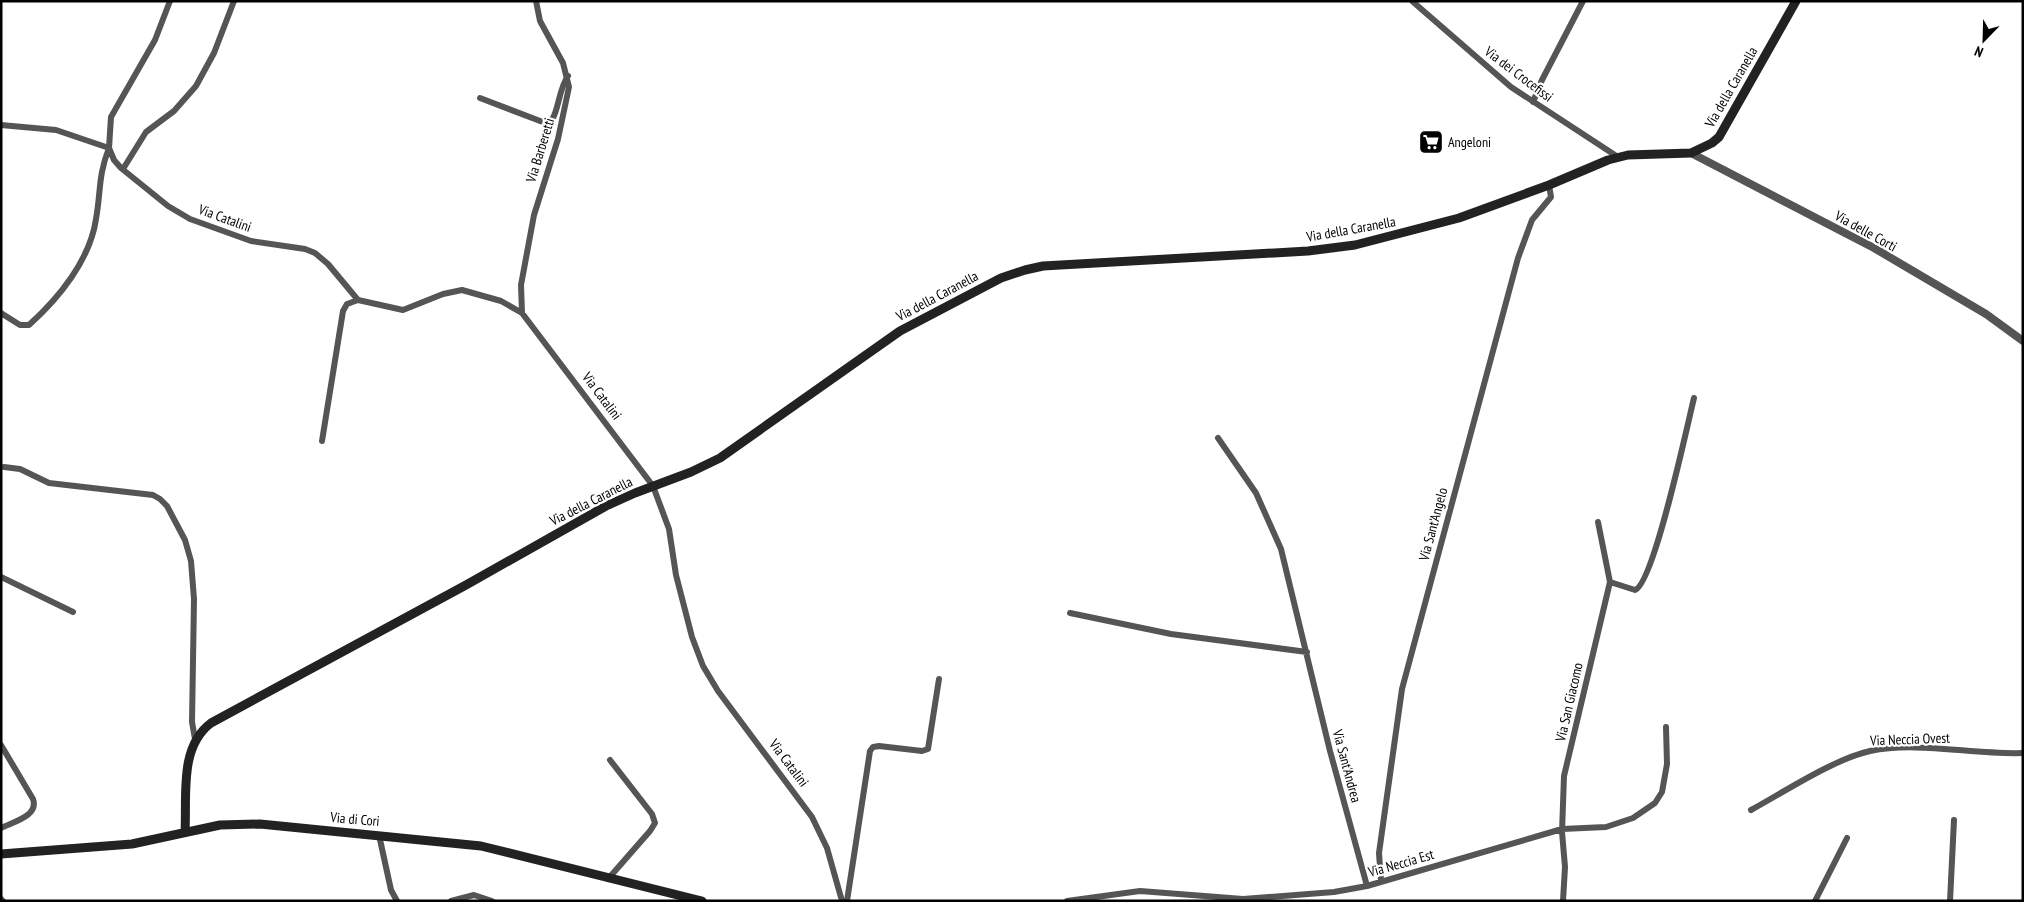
<svg xmlns="http://www.w3.org/2000/svg" width="2024" height="902" font-family="'PT Sans Narrow',sans-serif">
<style>
.lines{fill:none;stroke-linecap:round;stroke-linejoin:round}
.minor{stroke:#555;stroke-width:6}
.tertiary{stroke:#555;stroke-width:8}
.secondary{stroke:#222;stroke-width:9}
.labels{text-anchor:middle;dominant-baseline:central;stroke-width:4.5;stroke-linejoin:round;paint-order:stroke}
.street-label{font-size:14px;fill:#000;stroke:#fff}
.poi-label{font-size:14px;fill:#000;stroke:#fff;text-anchor:start}
</style>
<rect width="100%" height="100%" fill="#fff"/>
<g class="lines">
<!-- minor -->
<path class="minor" d="M170 1 155 40 111 117 109 148 114 160 121 168 168 206 190 219 251 241 305 249 315 253 328 264 358 300 403 310 443 294 462 290 501 301 522 313 653 486 669 529 676 575 692 637 703 666 718 691 812 817 827 848 842 901
M1412 1 1511 87 1618 157
M480 98 548 124C559 116 558 89 568 76
M1533 102 1542 80 1583 1
M1 125 56 130 109 148C98 176 101 191 96 219 90 260 59 298 29 325H20L1 313
M123 169 146 132 174 111 196 86 214 53 234 1
M522 313 521 285 534 215 558 139 569 87 563 63 540 21 536 1
M1218 438 1256 493 1281 549 1330 751 1367 886
M322 441 343 311 347 304 358 300
M4 467 20 469 49 483 153 495 160 499 167 506 185 540 191 561 194 599 192 722 195 739
M1 577 73 612
M1610 582 1635 590C1654 583 1687 426 1694 398
M1070 613 1171 634 1307 652
M1 745 33 799C39 816 13 822 1 828
M1751 810C1784 792 1834 759 1870 751 1918 741 1974 755 2023 753
M379 835 391 890 397 901
M608 879 650 831 655 823 652 814 610 760
M1381 881 1379 853 1402 689 1518 258 1532 220 1551 197 1549 185
M1 899 3 901
M451 901 474 895 492 901
M847 901 870 751 873 747 879 746 922 751 928 749 939 679
M1067 901 1140 891 1243 899 1334 892 1367 886 1562 829 1606 827 1633 818 1655 803 1662 792 1667 764 1666 727
M1563 901 1565 867 1562 832 1564 776 1610 582 1598 522
M1815 901 1847 838
M1950 901 1954 820"/>
<!-- tertiary -->
<path class="tertiary" d="M1691 153 1874 248 1986 314 2023 341"/>
<!-- secondary -->
<path class="secondary" d="M185 832C187 795 179 747 211 723L466 585 606 506 635 493 691 472 720 458 900 331 1001 278 1025 270 1043 266 1308 251 1355 245 1459 218 1549 185 1608 160 1628 155 1691 153 1712 143 1719 137 1796 1
M1 854 132 844 220 825 260 824 481 846 702 901"/>
</g>
<!-- icons -->
<defs>
<symbol id="supermarket-square" viewBox="-11 -11 22 22"><rect x="-9" y="-9" width="18" height="18" rx="4" fill="#000" stroke="#fff"/><path d="M-6-5.5h2.5l.6 2H6L4.5 2H-2.5L-4.4-4H-6ZM-1.5 3.2a1.3 1.3 0 1 0 .1 0ZM3 3.2a1.3 1.3 0 1 0 .1 0Z" fill="#fff"/></symbol>
</defs>
<g fill-rule="evenodd">
<use href="#supermarket-square" x="1417" y="128" width="28" height="28"/>
</g>
<g class="labels">
<!-- street labels -->
<g class="street-label">
<text transform="translate(1519 74) rotate(37)">Via dei Crocefissi</text>
<text transform="translate(1731 87) rotate(-60)">Via della Caranella</text>
<text transform="translate(540 150) rotate(-73)">Via Barberetti</text>
<text transform="translate(225 218) rotate(20)">Via Catalini</text>
<text transform="translate(1351 229) rotate(-10)">Via della Caranella</text>
<text transform="translate(1866 231) rotate(29)">Via delle Corti</text>
<text transform="translate(937 296) rotate(-28)">Via della Caranella</text>
<text transform="translate(602 396) rotate(53)">Via Catalini</text>
<text transform="translate(591 501) rotate(-27)">Via della Caranella</text>
<text transform="translate(1433 524) rotate(-75)">Via Sant'Angelo</text>
<text transform="translate(1569 702) rotate(-77)">Via San Giacomo</text>
<text transform="translate(1910 739) rotate(-2)">Via Neccia Ovest</text>
<text transform="translate(789 763) rotate(53)">Via Catalini</text>
<text transform="translate(1347 766) rotate(75)">Via Sant'Andrea</text>
<text transform="translate(355 819) rotate(5)">Via di Cori</text>
<text transform="translate(1401 863) rotate(-16)">Via Neccia Est</text>
</g>
<!-- poi labels -->
<g class="poi-label">
<text x="1448" y="142">Angeloni</text>
</g>
</g>
<!-- border -->
<rect width="2024" height="902" fill="none" stroke="#000000" stroke-width="5"/>
<!-- north arrow -->
<g transform="translate(1984 40) rotate(203)" stroke="#ffffff" stroke-width="4" paint-order="stroke">
<path d="M0-4L9 19L0 12L-9 19Z" fill="#000000"/>
<text y="-8" font-size="14" font-weight="bold" text-anchor="middle" fill="#000000">N</text>
</g>
</svg>
